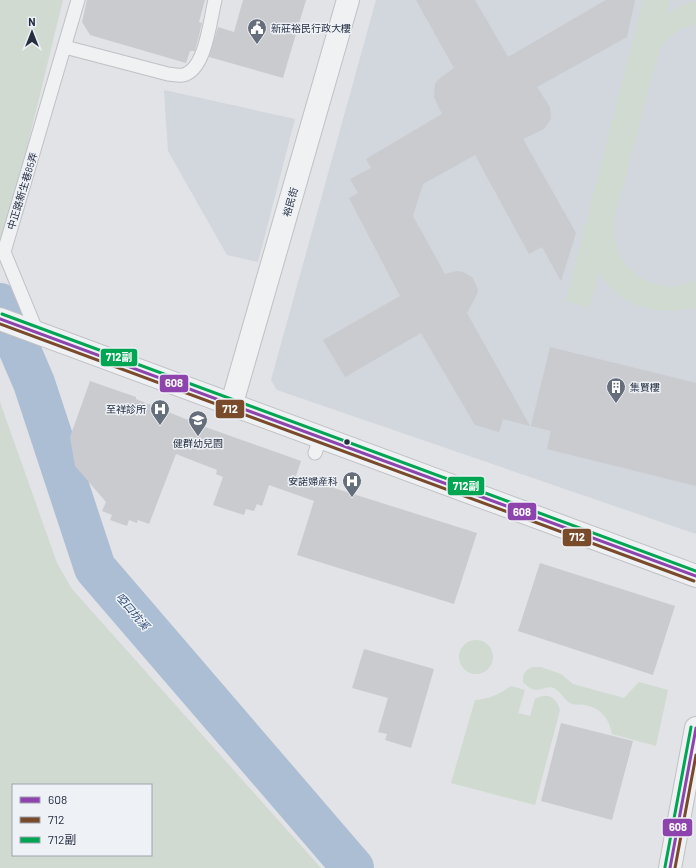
<svg xmlns="http://www.w3.org/2000/svg" width="696" height="868" font-family="Barlow,'Noto Sans TC',sans-serif">
<style>
.built{fill:#d2d6dd}
.green{fill:#d0dad1;fill-rule:evenodd}
.lines{fill:none;stroke-linecap:round;stroke-linejoin:round}
.river{stroke:#acbed4;stroke-width:42}
.building{fill:#c9cbce}
.service-casing{stroke:#bfc1c4;stroke-width:15}
.minor-casing{stroke:#bfc1c4;stroke-width:24}
.tertiary-casing{stroke:#bfc1c4;stroke-width:24}
.service{stroke:#f0f1f3;stroke-width:13}
.minor{stroke:#f0f1f3;stroke-width:22}
.tertiary{stroke:#f0f1f3;stroke-width:22}
.bus-1-casing{stroke:#eef1f6;stroke-width:6}
.bus-2-casing{stroke:#eef1f6;stroke-width:6}
.bus-3-casing{stroke:#eef1f6;stroke-width:6}
.bus-1{stroke:#8e44ad;stroke-width:3}
.bus-2{stroke:#7a4b2a;stroke-width:3}
.bus-3{stroke:#00a651;stroke-width:3}
.bus-dot{fill:#262f41;stroke:#eef1f6;stroke-width:1.5}
.labels{text-anchor:middle;dominant-baseline:central;stroke-width:3;stroke-linejoin:round;paint-order:stroke}
.poi-label{font-size:10px;fill:#262f41;stroke:#eef1f6;text-anchor:start}
.street-label{font-size:10px;fill:#262f41;stroke:#eef1f6}
.water-label{font-size:11px;font-style:italic;fill:#2d4c78;stroke:#eef1f6}
.line-badge{stroke:#eef1f6;stroke-width:1.5}
.badge-label{font-size:11px;text-anchor:middle;font-weight:bold;fill:#fff}
</style>
<rect width="100%" height="100%" fill="#e1e3e6"/>
<!-- built -->
<path class="built" d="M376 0H696V534L277 390 271 380Z
M164 90 295 119 258 262 227 255 168 151Z"/>
<!-- green -->
<path class="green" d="M0 0H63L1 254 0 253Z
M643 0H670L667 13 688 3 696 2V24C680 27 670 37 660 48L615 217C615 223 613 229 614 235 617 267 650 292 681 285 686 284 691 282 696 280V307C667 316 629 309 608 285 604 281 602 276 600 272L589 308 566 301Z
M0 402 57 563 72 589 321 868H0ZM13 785H151V855H13Z
M459 657a17 17 0 1 1 34 0a17 17 0 1 1-34 0Z
M533 667H541L561 674 573 684 624 698 639 682 668 690 656 746 612 734C609 718 601 708 585 705 581 704 576 705 572 704 564 701 561 691 554 688 542 684 538 698 523 682 523 673 525 670 533 667Z
M511 686 525 690 518 713 530 716 535 699C548 692 556 697 560 710L535 805 451 783 475 700C489 699 500 694 511 686Z"/>
<g class="lines">
<!-- river -->
<path class="river" d="M0 304 34 383 95 568 353 868"/>
</g>
<!-- building -->
<path class="building" d="M87 0H205L199 22 202 23 195 51H190L186 63 90 35 82 22Z
M243 0H306L283 78 209 57 218 27 234 32Z
M416 0H475L508 57 606 0H635L627 37 537 87 550 107 551 119 544 129 523 139 576 233 561 281 542 247 529 254 475 155 423 184 413 216 445 274 457 271 463 272 473 278 478 290 476 296 467 313 530 426 503 419 499 432 475 425 421 333 345 377 323 340 400 296 349 198 358 193 350 179 371 168 366 159 442 114 434 97 435 84 439 79 454 68Z
M550 347 696 383V486L547 449 551 431 531 426Z
M90 381 136 397V399L208 428 301 461 296 476 477 533 454 604 297 555 314 501 269 485 262 506 257 504 254 511 246 509 244 515 213 505 223 477 216 474 217 470 176 454 149 524 138 520 137 523 129 520 127 526 110 520 112 515 102 511 106 502 75 466 70 437Z
M540 563 675 606 653 675 518 631Z
M364 649 434 669 411 748 385 740 387 734 378 732 388 698 352 688Z
M561 723 633 741 612 820 541 801Z"/>
<g class="lines">
<defs>
<path id="service" d="M65 47 168 74C172 74 179 76 183 75 206 70 210 19 215 0
M37 332 4 252 78 0
M315 453 321 436"/>
<path id="minor" d="M232 403 348 0"/>
<path id="tertiary" d="M0 319 696 576
M670 868 696 728"/>
</defs>
<!-- service casing -->
<use href="#service" class="service-casing"/>
<!-- minor casing -->
<use href="#minor" class="minor-casing"/>
<!-- tertiary casing -->
<use href="#tertiary" class="tertiary-casing"/>
<!-- service -->
<use href="#service" class="service"/>
<!-- minor -->
<use href="#minor" class="minor"/>
<!-- tertiary -->
<use href="#tertiary" class="tertiary"/>
<defs>
<path id="bus-1" d="M0 319 696 576
M670 868 696 728"/>
<path id="bus-2" d="M0 324 694 581
M675 868 696 755"/>
<path id="bus-3" d="M2 314 696 571
M665 867 691 727"/>
</defs>
<!-- bus-1 casing -->
<use href="#bus-1" class="bus-1-casing"/>
<!-- bus-2 casing -->
<use href="#bus-2" class="bus-2-casing"/>
<!-- bus-3 casing -->
<use href="#bus-3" class="bus-3-casing"/>
<!-- bus-1 -->
<use href="#bus-1" class="bus-1"/>
<!-- bus-2 -->
<use href="#bus-2" class="bus-2"/>
<!-- bus-3 -->
<use href="#bus-3" class="bus-3"/>
</g>
<!-- icons -->
<defs>
<symbol id="civic-pin" viewBox="-11 -11 22 30"><path d="M0 17L-7.5 6A9.5 9.5 0 1 1 7.5 6Z" fill="#676e7b" stroke="#eef1f6"/><path d="M-.6-6.5H3V-4.5H.6V-3L4-1V1h2V6H-6V1h2V-1L-.6-3ZM-1.2 2.5V6h2.4V2.5Z" fill="#fff"/></symbol>
<symbol id="building-pin" viewBox="-11 -11 22 30"><path d="M0 17L-7.5 6A9.5 9.5 0 1 1 7.5 6Z" fill="#676e7b" stroke="#eef1f6"/><path d="M-4-6H4V6H1V3H-1V6H-4ZM-2.5-4.3h1.7v1.8h-1.7ZM.8-4.3h1.7v1.8H.8ZM-2.5-1h1.7V.8h-1.7ZM.8-1h1.7V.8H.8Z" fill="#fff"/></symbol>
<symbol id="hospital-pin" viewBox="-11 -11 22 30"><path d="M0 17L-7.5 6A9.5 9.5 0 1 1 7.5 6Z" fill="#676e7b" stroke="#eef1f6"/><path d="M-5-5h3v3.5h4V-5h3V5h-3V1.5h-4V5h-3Z" fill="#fff"/></symbol>
<symbol id="school-pin" viewBox="-11 -11 22 30"><path d="M0 17L-7.5 6A9.5 9.5 0 1 1 7.5 6Z" fill="#676e7b" stroke="#eef1f6"/><path d="M0-5L7-2L0 1L-7-2ZM-4 1L0 2.5L4 1V4Q0 6-4 4Z" fill="#fff"/></symbol>
</defs>
<g fill-rule="evenodd">
<use href="#civic-pin" x="246" y="17" width="22" height="30"/>
<use href="#building-pin" x="605" y="376" width="22" height="30"/>
<use href="#hospital-pin" x="149" y="398" width="22" height="30"/>
<use href="#school-pin" x="187" y="409" width="22" height="30"/>
<use href="#hospital-pin" x="341" y="470" width="22" height="30"/>
</g>
<!-- markers -->
<circle class="bus-dot" cx="347" cy="442" r="3.5"/>
<g class="labels">
<!-- poi labels -->
<g class="poi-label">
<text x="271" y="28">新莊裕民行政大樓</text>
<text x="630" y="387">集賢樓</text>
<text x="146" y="409" text-anchor="end">至祥診所</text>
<text x="198" y="443" text-anchor="middle">健群幼兒園</text>
<text x="338" y="481" text-anchor="end">安諾婦産科</text>
</g>
<!-- street labels -->
<g class="street-label">
<text transform="translate(22 191) rotate(-73)">中正路新生巷85弄</text>
<text transform="translate(290 202) rotate(-74)">裕民街</text>
</g>
<!-- water labels -->
<g class="water-label">
<text transform="translate(133 611) rotate(49)">啞口坑溪</text>
</g>
</g>
<g class="line-badge">
<rect x="100" y="348" width="38" height="19" rx="4" fill="#00a651"/>
<rect x="159" y="374" width="30" height="19" rx="4" fill="#8e44ad"/>
<rect x="215" y="399" width="30" height="20" rx="4" fill="#7a4b2a"/>
<rect x="447" y="476" width="38" height="20" rx="4" fill="#00a651"/>
<rect x="507" y="502" width="30" height="19" rx="4" fill="#8e44ad"/>
<rect x="562" y="528" width="30" height="19" rx="4" fill="#7a4b2a"/>
<rect x="662" y="818" width="31" height="19" rx="4" fill="#8e44ad"/>
</g>
<g class="badge-label">
<text x="119" y="361">712副</text>
<text x="174" y="387">608</text>
<text x="230" y="413">712</text>
<text x="466" y="490">712副</text>
<text x="522" y="516">608</text>
<text x="577" y="541">712</text>
<text x="678" y="831">608</text>
</g>
<!-- legend -->
<rect x="12" y="784" width="140" height="72" fill="#eef1f6" stroke="#9ea3ae"/>
<rect x="20" y="797" width="20" height="6" fill="#8e44ad" stroke="#9ea3ae"/>
<text x="48" y="804" font-size="12" fill="#262f41">608</text>
<rect x="20" y="817" width="20" height="6" fill="#7a4b2a" stroke="#9ea3ae"/>
<text x="48" y="824" font-size="12" fill="#262f41">712</text>
<rect x="20" y="837" width="20" height="6" fill="#00a651" stroke="#9ea3ae"/>
<text x="48" y="844" font-size="12" fill="#262f41">712副</text>
<!-- north arrow -->
<g transform="translate(32 32)" stroke="#eef1f6" stroke-width="3" paint-order="stroke">
<path d="M0-3L7 15L0 10L-7 15Z" fill="#262f41"/>
<text y="-6" font-size="11" font-weight="bold" text-anchor="middle" fill="#262f41">N</text>
</g>
</svg>
